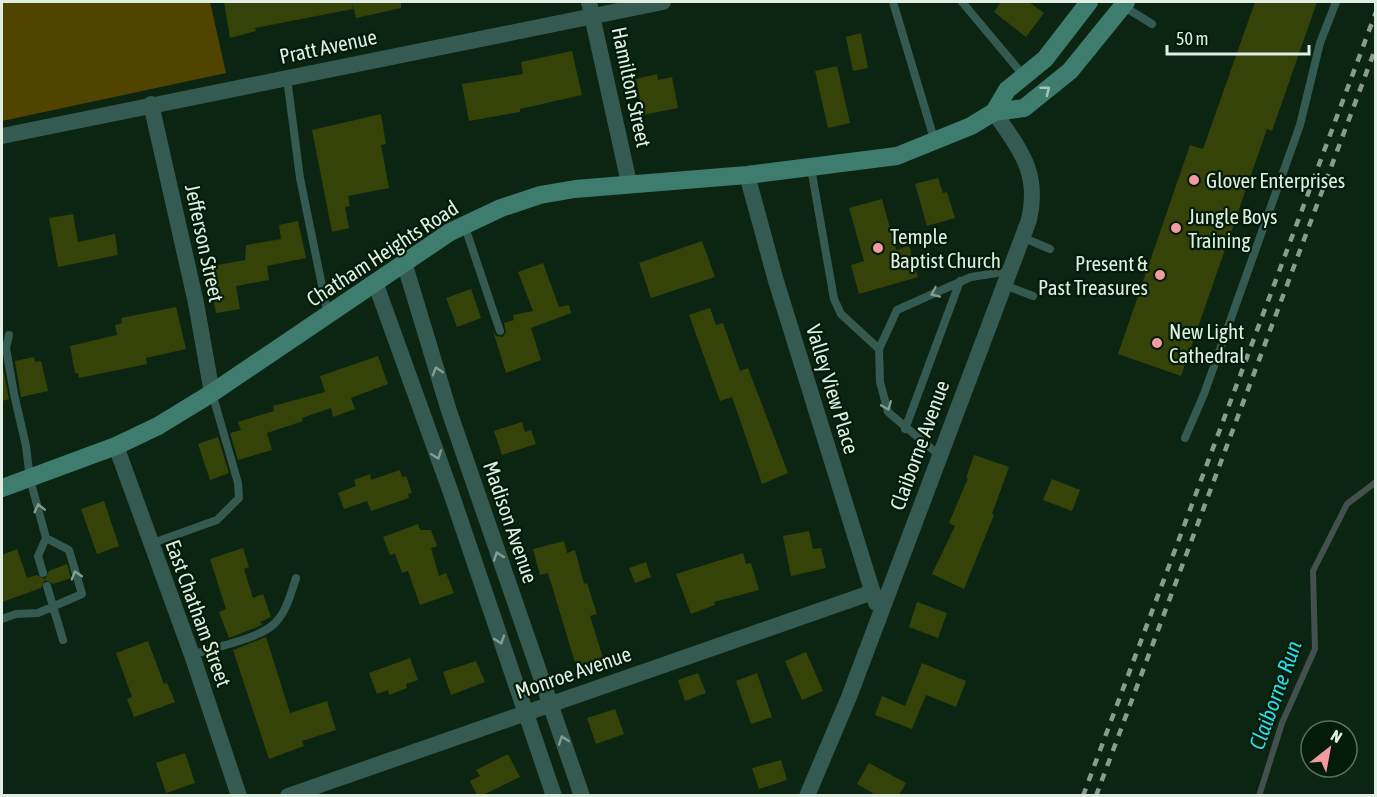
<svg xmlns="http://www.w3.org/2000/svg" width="1377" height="797" font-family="'Asap Condensed',sans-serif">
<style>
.green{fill:#514400}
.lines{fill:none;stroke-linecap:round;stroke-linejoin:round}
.stream{stroke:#44504d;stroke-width:6}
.building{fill:#354309}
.service{stroke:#355a51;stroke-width:8}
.minor{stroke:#355a51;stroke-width:16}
.secondary{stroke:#3e7c6e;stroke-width:18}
.rail{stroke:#889c8c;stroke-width:4.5;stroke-dasharray:8 8;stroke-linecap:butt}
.oneway{stroke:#a7c6b9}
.oneway2{stroke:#829d92}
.poi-dot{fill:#f49aa1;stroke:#031b09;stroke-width:2}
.labels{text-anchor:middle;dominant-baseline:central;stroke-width:4.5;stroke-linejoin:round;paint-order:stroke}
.street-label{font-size:21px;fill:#dfeee1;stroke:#031b09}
.poi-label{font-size:21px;fill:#dfeee1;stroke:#031b09;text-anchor:start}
.water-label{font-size:22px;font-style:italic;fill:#2cd9e7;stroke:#031b09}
</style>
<rect width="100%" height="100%" fill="#0b2512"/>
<!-- green -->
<path class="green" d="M2 2H210L226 73 2 121Z"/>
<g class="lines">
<!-- stream -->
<path class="stream" d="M1259 796 1282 723 1315 649 1313 571 1347 504 1376 482"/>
</g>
<!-- building -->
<path class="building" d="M224 2H352L353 9 255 28 256 31 230 38Z
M352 2H401V8L356 18Z
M1001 2H1029L1044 13 1026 37 994 12Z
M1255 2H1317L1272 131 1267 129 1181 376 1118 354 1190 145 1203 149Z
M861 33 868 68 853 71 846 37Z
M572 51 582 95 520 109V112L469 121 462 84 523 74 521 62Z
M837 66 850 123 828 128 815 71Z
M657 74 658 80 672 77 678 108 643 115 636 79Z
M381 114 386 144 381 145 389 188 348 196 350 206 345 207 349 228 332 232 312 130Z
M938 178 943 193 947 192 955 218 927 226 915 184Z
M882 199 896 250 909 246 918 277 859 294 851 265 864 261 849 208Z
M73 214 78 242 115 234 118 255 58 267 49 218Z
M298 221 306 258 267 266 269 280 236 286 240 309 216 313 207 267 245 260 246 245 281 239 279 225Z
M702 241 715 277 651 298 639 263Z
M543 263 559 307 569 305 571 313 531 328 541 360 506 373 493 331 496 336 503 337 506 332 504 323 514 320 513 315 533 311 518 272Z
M471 289 481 318 457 327 446 298Z
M176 307 186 349 146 358 147 364 79 378 78 373H75L70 346 117 335 115 325 122 323 121 318Z
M710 308 716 325 723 323 740 371 748 368 788 473 762 484 732 397 720 401 689 315Z
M378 356 388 384 351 398 355 409 333 417 331 408 302 418 303 421 267 433 272 450 238 460 230 433 241 430 238 422 274 411 273 406 325 392 320 376Z
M34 357 35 362 41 361 48 391 21 397 15 361Z
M2 364 9 399 2 401Z
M522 422 525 432 531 430 536 444 502 455 494 431Z
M218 437 229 473 210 480 198 444Z
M974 455 1009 467 992 514 994 515 964 589 932 574 955 526 949 523 968 478H966Z
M400 470 402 477 406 476 412 493 408 494 409 498 371 511 367 501 344 509 338 493 356 486 354 480 370 474 371 480Z
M1052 479 1080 490 1072 511 1043 500Z
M104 501 119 546 97 554 81 509Z
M418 524 420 530H431L437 546 431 548 439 576 446 573 454 593 420 605 408 571 402 573 395 554 390 555 383 537Z
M809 531 813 549 821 548 826 568 791 576 783 536Z
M564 541 567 553 575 550 584 584 587 583 597 614 590 616 603 658 576 666 548 573 540 575 533 549Z
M243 548 249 567 244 569 253 598 263 594 271 617 260 622 262 625 257 627 229 638 219 612 226 609 210 559Z
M17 549 27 578 37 575 45 579 49 571 67 564 71 578 53 584 45 580 41 588 2 602V555Z
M743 553 746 564 751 563 759 590 714 602 715 605 691 614 676 574Z
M646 562 651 577 635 583 629 568Z
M917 602 947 613 938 638 909 627Z
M266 637 290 713 327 701 336 730 302 741 304 746 269 759 233 650Z
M148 641 164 684 167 683 175 702 134 717 127 699 132 697 116 653Z
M806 652 823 691 802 700 785 661Z
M410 658 418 680 406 684 407 688 389 695 388 690 377 694 369 673Z
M476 661 485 682 451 695 443 672Z
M922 663 966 681 956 707 926 695 912 729 875 715 882 696 905 706Z
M698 673 706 693 685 701 678 680Z
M757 673 772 717 751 724 736 681Z
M615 709 624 734 596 744 587 718Z
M185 753 195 783 166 793 156 763Z
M508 754 520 777 483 795H477L470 781 480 776 476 770Z
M781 760 787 780 759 789 752 768Z
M869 763 906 783 899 795H876L857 784Z"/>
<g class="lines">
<!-- service -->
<path class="service" d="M893 2 935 142
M962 2 1024 76
M1123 6 1152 24
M287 78 300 178 328 315
M811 168 834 299 841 314 879 349
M464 224 500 331
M1024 238 1050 249
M1004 285 1033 296
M9 335 6 348 14 394 26 446 30 479 46 538 38 556 43 573
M905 429 960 281
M1185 438 1204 394 1300 125 1320 43 1336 2
M939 455 888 412 880 382 879 349 897 310 971 277 1010 271
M150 544 217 520 239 498 238 483 212 393
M47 586 63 640
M2 619 16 614 38 613 82 594 69 550 46 538
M192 655C214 647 261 639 276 622 287 610 291 593 296 578"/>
<!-- minor -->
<path class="minor" d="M589 2 629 183
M151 104 196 303 212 393
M2 136 663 2
M747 175 776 281 876 603
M404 262 449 411 582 796
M375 282 450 490 554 796
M116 446 192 655 239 796
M288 796 873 592
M807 796 849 697 1029 220C1040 172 1020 150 994 112"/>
<!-- secondary -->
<path class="secondary" d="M994 112 1007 90 1045 59 1089 2
M2 488 116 446 158 426 212 393 450 232 501 208 540 195 575 189 747 175 897 156 971 126 994 112 1024 108 1070 71 1126 2"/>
<!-- rail -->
<path class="rail" d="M1083 796 1376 12
M1096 796 1376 47"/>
</g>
<!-- one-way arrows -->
<defs><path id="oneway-chevron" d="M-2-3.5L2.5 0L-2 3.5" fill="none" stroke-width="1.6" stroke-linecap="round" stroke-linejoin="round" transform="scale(1.5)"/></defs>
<use class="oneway" href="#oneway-chevron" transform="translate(1046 90) rotate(-38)"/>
<g class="oneway2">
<use href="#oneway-chevron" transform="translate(935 293) rotate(156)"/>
<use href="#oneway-chevron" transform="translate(437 371) rotate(-107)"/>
<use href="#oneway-chevron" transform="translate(887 406) rotate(68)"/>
<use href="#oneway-chevron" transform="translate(437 455) rotate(70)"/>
<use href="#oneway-chevron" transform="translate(39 508) rotate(-104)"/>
<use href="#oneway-chevron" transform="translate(498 556) rotate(-109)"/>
<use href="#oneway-chevron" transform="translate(76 575) rotate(-107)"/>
<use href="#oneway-chevron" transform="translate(500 640) rotate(72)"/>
<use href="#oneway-chevron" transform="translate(563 740) rotate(-109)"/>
</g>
<!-- markers -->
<g class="poi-dot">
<circle cx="1194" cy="180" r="6"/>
<circle cx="1176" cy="228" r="6"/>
<circle cx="878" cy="248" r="6"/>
<circle cx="1160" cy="275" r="6"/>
<circle cx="1157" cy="343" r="6"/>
</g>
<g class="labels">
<!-- street labels -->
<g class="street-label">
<text transform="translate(328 46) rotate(-12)">Pratt Avenue</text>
<text transform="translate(632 87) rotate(78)">Hamilton Street</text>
<text transform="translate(205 243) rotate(78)">Jefferson Street</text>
<text transform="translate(382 253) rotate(-33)">Chatham Heights Road</text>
<text transform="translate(833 389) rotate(73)">Valley View Place</text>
<text transform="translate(919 445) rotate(-70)">Claiborne Avenue</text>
<text transform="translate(511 522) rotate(71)">Madison Avenue</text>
<text transform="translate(199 613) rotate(70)">East Chatham Street</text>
<text transform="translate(573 672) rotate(-19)">Monroe Avenue</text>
</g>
<!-- poi labels -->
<g class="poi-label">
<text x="1206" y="180">Glover Enterprises</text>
<text x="1188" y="216">Jungle Boys<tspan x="1188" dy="24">Training</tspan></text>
<text x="890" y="236">Temple<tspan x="890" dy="24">Baptist Church</tspan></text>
<text x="1148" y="263" text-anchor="end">Present &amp;<tspan x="1148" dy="24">Past Treasures</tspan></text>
<text x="1169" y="331">New Light<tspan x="1169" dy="24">Cathedral</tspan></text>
</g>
<!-- water labels -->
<g class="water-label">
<text transform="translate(1275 695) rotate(-70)">Claiborne Run</text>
</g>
</g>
<!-- border -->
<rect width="1377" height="797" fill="none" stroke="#dfeee1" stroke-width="6"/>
<!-- north arrow -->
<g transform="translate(1329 749) rotate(31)"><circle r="28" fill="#031b09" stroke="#5b6f5f" stroke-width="1.5"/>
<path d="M0-4.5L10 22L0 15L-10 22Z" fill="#f49aa1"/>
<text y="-9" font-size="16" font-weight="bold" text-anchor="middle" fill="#dfeee1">N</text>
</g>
<!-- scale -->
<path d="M1167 45v9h142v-9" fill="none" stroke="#dfeee1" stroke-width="3"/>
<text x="1176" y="45" font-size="18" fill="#dfeee1" stroke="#031b09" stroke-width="4.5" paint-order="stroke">50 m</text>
</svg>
